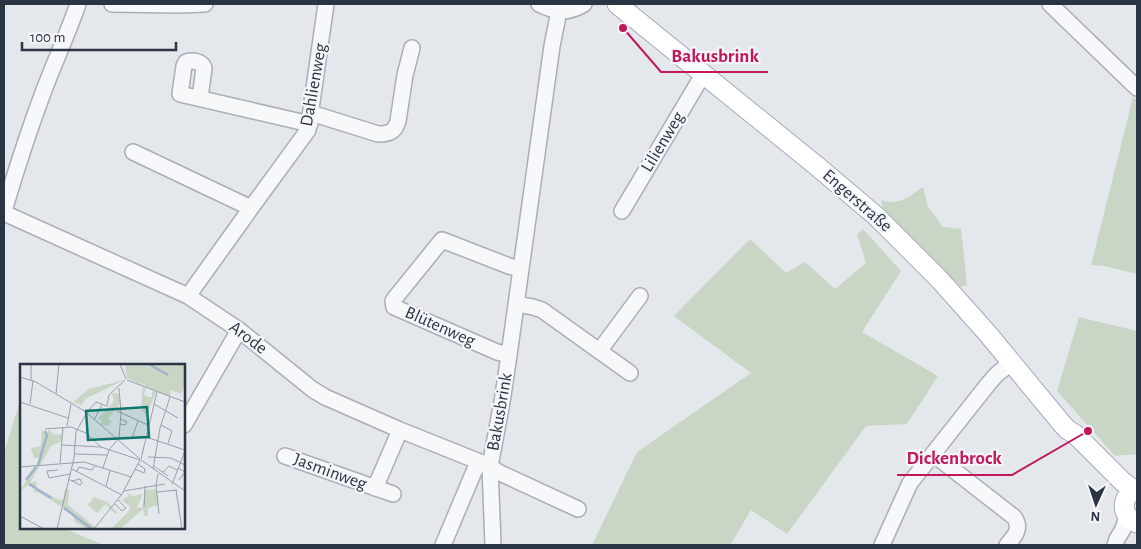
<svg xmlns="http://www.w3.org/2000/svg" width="1141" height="549" font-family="'Alegreya Sans',sans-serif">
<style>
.green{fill:#c9d6c5}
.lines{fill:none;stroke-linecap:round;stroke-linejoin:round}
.minor-casing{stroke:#a9aeb7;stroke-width:18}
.major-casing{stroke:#a3abb8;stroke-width:21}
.minor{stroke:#f7f8fa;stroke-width:15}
.major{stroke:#fff;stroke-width:19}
.labels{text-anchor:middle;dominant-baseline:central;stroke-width:4.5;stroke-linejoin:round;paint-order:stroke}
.street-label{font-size:18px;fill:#2b3445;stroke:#f4f6f9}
.inset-river{fill:none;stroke:#9fb4cc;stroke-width:2.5}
.inset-road{fill:none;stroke:#9a9fa9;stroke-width:1}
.view{fill:#0f766e;fill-opacity:0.15;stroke:#0f766e;stroke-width:2.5}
.inset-edge{fill:none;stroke:#2b3445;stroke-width:2.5}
.leader{fill:none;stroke:#c2185b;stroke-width:2}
.callout-dot{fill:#c2185b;stroke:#f4f6f9;stroke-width:2}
.callout-label{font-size:19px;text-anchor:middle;font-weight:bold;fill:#c2185b;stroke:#f4f6f9;stroke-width:4.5;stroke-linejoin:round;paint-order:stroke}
</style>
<rect width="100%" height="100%" fill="#e4e7ec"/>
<!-- green -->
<path class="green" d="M1133 97 1137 100V274L1104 266 1091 265Z
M923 187 928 207 943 227 961 229 967 285 961 287 883 208 881 200C899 206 908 197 923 187Z
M863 229 901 271 862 332 938 376 907 424 866 426 787 534 751 510 730 545H592L637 452 751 373 674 316 750 239 786 273 805 262 835 289 866 263 857 234Z
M1079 317 1137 331V454L1115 456 1057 391Z
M21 398V528H64L103 545H4V452Z"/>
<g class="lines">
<defs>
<path id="minor" d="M112 4 178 5 205 4
M539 4C555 12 568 14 584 4
M1050 4 1137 88
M200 98 204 68C202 61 192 60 186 62L184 66 180 94 310 124
M311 113 378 134C389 134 395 132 398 121L405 75 412 48
M133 152 251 208
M4 211C16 170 29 130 44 90 55 61 68 33 78 4
M622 211 698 83 704 75
M4 213 188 296 239 330 312 389 325 397 400 430 490 466 498 472 578 509
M188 296 251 208 308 130 326 4
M517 304 533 307 542 310 630 373
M600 350 640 296
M509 355 497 352 394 307 393 301 395 298 442 240 509 266 521 269
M184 425 239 330
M933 454 1014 517C1022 528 1015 536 1007 545
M285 456 393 494
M375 488 400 430
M443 545 478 462
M493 545 490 466 502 402 509 355 552 46 559 11
M882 545 910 483 989 383 997 374 1011 363
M1115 545 1117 539 1123 529 1127 516"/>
<path id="major" d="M617 4 818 167 876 216 939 279 988 334 1063 425 1068 430 1075 434 1123 482 1134 490
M1137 489C1120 496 1120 516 1137 523"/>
</defs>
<!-- minor casing -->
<use href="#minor" class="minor-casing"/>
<!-- major casing -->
<use href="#major" class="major-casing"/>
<!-- minor -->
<use href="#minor" class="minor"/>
<!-- major -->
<use href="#major" class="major"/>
</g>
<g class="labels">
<!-- street labels -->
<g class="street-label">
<text transform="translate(314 85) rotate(-80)">Dahlienweg</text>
<text transform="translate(663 142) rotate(-59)">Lilienweg</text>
<text transform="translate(857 201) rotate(41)">Engerstraße</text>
<text transform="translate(440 327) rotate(24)">Blütenweg</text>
<text transform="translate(248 338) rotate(37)">Arode</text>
<text transform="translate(500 412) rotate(-80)">Bakusbrink</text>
<text transform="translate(330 472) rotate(20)">Jasminweg</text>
</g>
</g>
<!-- overview -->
<g transform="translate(20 364)">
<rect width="165" height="165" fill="#e4e7ec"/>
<path d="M105 0H165V21L161 30 151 26 150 33 124 22 125 19 122 21 107 14ZM104 16 65 35 62 41 53 38 69 25ZM123 23 126 24 124 31 128 33H132V27L136 28 126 53 121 44ZM92 29H98L101 38 88 55 92 58 88 62 80 61 82 57 78 55 94 37ZM29 65 34 71 42 70V77L31 82 10 119 16 117 17 124 39 136H43L45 125 49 126 48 141 78 165H67L55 158 51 149 20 129 13 128 15 125 9 120 0 127 21 93 14 94 11 84 21 82 22 66 27 70ZM136 125 138 141 128 144V151L124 152 123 145 100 165H91L109 147 110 143 102 136 109 132 106 128 113 132 123 130 117 143 123 144 125 126ZM74 133 87 138 97 148 95 150 86 140 77 149 68 141Z" fill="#c9d6c5"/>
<path class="inset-river" d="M129 0 148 11M18 101 27 71 25 67M6 116 16 103M9 120 31 134M44 144 72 165"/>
<path class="inset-road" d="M100 0 106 15M0 13 16 18 66 48M11 16V0M107 16 165 38M99 24 101 49 99 74M36 30 39 0M0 38 48 54M10 40 13 16M134 40 158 54M97 47 128 61M67 48 76 38 87 42 89 31 105 16M67 49 120 95M74 56 82 41M100 60 105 61 107 58 101 55M141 61 152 67 148 79M47 62 51 40M25 65 51 63 66 69 81 83 120 96M112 74 118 57M42 81 81 83M55 90 87 91M128 93 151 94 165 101M121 95 137 28M121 96 165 127M40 99 43 63M134 102 148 112M0 103 64 98 111 113M83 104 89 86 99 74 126 73 165 86M158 104 165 108 159 116M52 105 102 131M115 105 124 109 125 105 118 100M133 105 140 64 150 33M38 106 27 107 29 114 50 110M57 107 59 103 72 106 75 102M143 108 149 102 157 106M138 110 136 121 139 150M48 115 60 121 62 119 60 115 52 117M152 120 165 87M86 122 90 107M156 126 162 165M104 127 145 120M137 128 157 126M95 140 102 147 106 144 98 136M124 143 125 122M0 152 24 165M37 165 54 94 56 68 66 50M74 165 102 130 120 96"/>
<path class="view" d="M127 43 129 73 68 76 66 47Z"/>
<rect width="165" height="165" class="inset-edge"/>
</g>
<!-- callouts -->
<path class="leader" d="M623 28L661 72H768M1088 431L1012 475H897"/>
<g class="callout-dot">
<circle cx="623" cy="28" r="5"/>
<circle cx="1088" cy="431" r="5"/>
</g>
<g class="callout-label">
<text x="715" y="62">Bakusbrink</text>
<text x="954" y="464">Dickenbrock</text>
</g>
<!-- border -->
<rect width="1141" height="549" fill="none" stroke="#2b3445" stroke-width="10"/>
<!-- north arrow -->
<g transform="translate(1096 504) rotate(183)" stroke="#f4f6f9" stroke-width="4" paint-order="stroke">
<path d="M0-4L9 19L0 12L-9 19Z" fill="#2b3445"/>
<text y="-8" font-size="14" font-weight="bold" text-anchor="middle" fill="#2b3445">N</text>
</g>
<!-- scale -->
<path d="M22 42v8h154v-8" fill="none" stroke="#2b3445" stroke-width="2.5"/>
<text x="30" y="42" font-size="15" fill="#2b3445" stroke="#f4f6f9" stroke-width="4" paint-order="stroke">100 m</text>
</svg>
